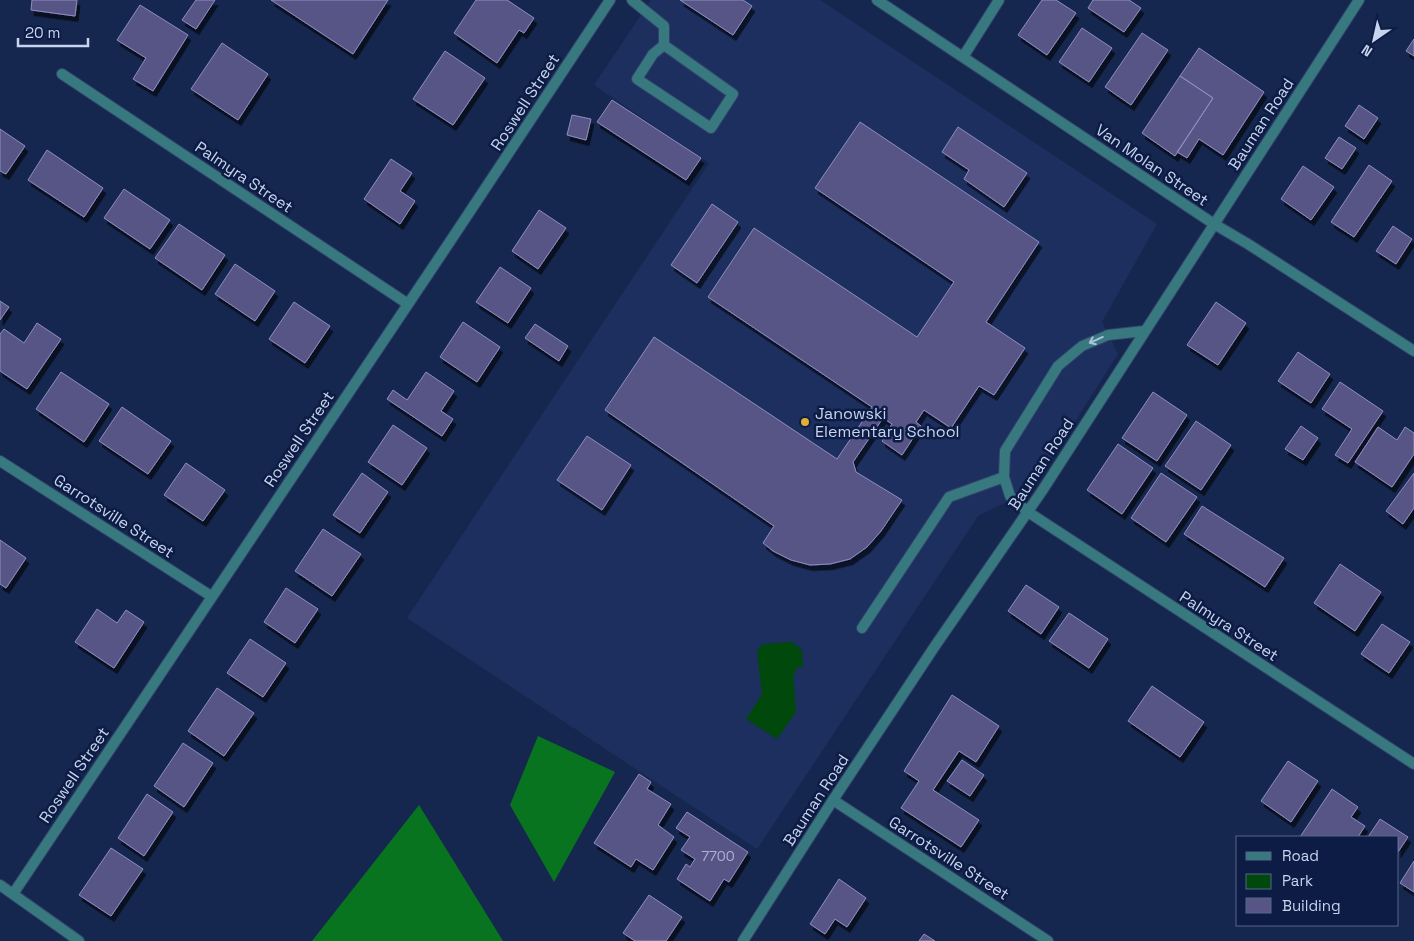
<svg xmlns="http://www.w3.org/2000/svg" width="1414" height="941" font-family="'Space Grotesk',sans-serif">
<style>
.built{fill:#1c2f5f}
.green{fill:#00480c}
.forest{fill:#09741f}
.building{fill:#575586;stroke:#8e8dc2;filter:url(#shadow)}
.lines{fill:none;stroke-linecap:round;stroke-linejoin:round}
.service-casing{stroke:#324369;stroke-width:12}
.minor-casing{stroke:#324369;stroke-width:12}
.tertiary-casing{stroke:#324369;stroke-width:12}
.service{stroke:#387980;stroke-width:10}
.minor{stroke:#387980;stroke-width:10}
.tertiary{stroke:#387980;stroke-width:10}
.oneway{stroke:#aac2d9}
.poi-dot{fill:#e1af34;stroke:#0d1c44;stroke-width:2}
.labels{text-anchor:middle;dominant-baseline:central;stroke-width:5;stroke-linejoin:round;paint-order:stroke}
.number-label{font-size:14px;fill:#abb4d5}
.street-label{font-size:16px;fill:#c7d4ef;stroke:#0d1c44}
.poi-label{font-size:16px;fill:#c7d4ef;stroke:#0d1c44;text-anchor:start}
</style>
<defs>
<filter id="shadow"><feDropShadow dx="3" dy="5.5" stdDeviation="0" flood-color="#0009"/></filter>
</defs>
<rect width="100%" height="100%" fill="#16274f"/>
<!-- built -->
<path class="built" d="M651 0H820L1157 224 1102 322 1118 354 1032 489 978 516 757 849 407 618 709 163 594 85Z"/>
<!-- green -->
<path class="green" d="M792 642 802 650 803 667 796 668V674H793L796 712 777 739 746 719 762 694 757 651 763 644Z"/>
<!-- forest -->
<path class="forest" d="M538 736 615 772 554 882 510 805Z
M419 805 503 941H312Z"/>
<!-- building -->
<path class="building" d="M32 0H77L75 16 31 10Z
M196 0H215L196 29 182 20Z
M271 0H388L353 54Z
M476 0H507L534 18 524 33 519 30 497 63 454 33Z
M680 0H743L752 6 733 35Z
M1042 0H1056L1076 13 1047 55 1018 35Z
M1093 0H1129L1141 8 1124 32 1088 8Z
M140 5 188 35 153 91 133 79 146 58 117 40Z
M1082 28 1112 48 1089 82 1059 62Z
M1142 33 1168 50 1131 105 1105 87Z
M1414 39V56L1406 51Z
M222 43 268 74 238 120 191 89Z
M1199 48 1264 92 1223 155 1199 139 1187 158 1177 152 1213 98 1180 76Z
M445 51 485 78 453 125 413 99Z
M1180 76 1213 98 1175 156 1142 133Z
M612 100 701 158 686 180 597 122Z
M1359 105 1378 118 1364 139 1345 126Z
M572 115 591 119 586 140 567 135Z
M860 122 1039 242 986 322 1025 348 994 395 979 386 951 428 924 410 916 422 921 426 902 455 882 441 892 424 883 418 853 462 856 472 902 500 881 531 867 547 850 559 830 564 810 565 791 560 773 551 763 543 774 526 605 410 654 337 837 459 872 407 708 297 754 228 917 337 954 282 815 188Z
M958 127 1027 173 1004 207 964 179 969 170 942 152Z
M0 129 25 146 6 174 0 171Z
M1339 137 1356 148 1342 169 1325 158Z
M47 150 103 188 84 217 28 180Z
M391 159 412 173 400 191 415 201 400 224 364 199Z
M1369 165 1392 181 1354 237 1331 222Z
M1303 166 1334 187 1311 220 1281 199Z
M124 189 170 220 150 249 104 218Z
M712 204 738 222 697 283 671 265Z
M539 210 566 228 538 269 512 251Z
M179 224 225 255 202 290 155 258Z
M1393 226 1412 239 1396 264 1376 251Z
M235 264 275 291 255 321 215 294Z
M500 267 531 288 508 323 476 302Z
M0 301 9 307 0 320Z
M294 302 330 326 305 363 269 339Z
M1216 302 1246 323 1218 365 1187 345Z
M463 322 500 347 477 382 440 357Z
M37 323 61 339 27 389 0 371V334L4 329 24 343Z
M535 324 568 346 559 361 525 338Z
M1298 352 1330 374 1311 403 1278 381Z
M61 372 109 404 84 442 36 409Z
M426 372 454 391 441 411 453 419 442 436 387 399 393 390 407 400Z
M1340 382 1383 411 1348 463 1335 455 1352 429 1322 409Z
M1153 392 1187 415 1157 461 1122 438Z
M122 407 171 441 148 474 99 441Z
M1196 421 1231 445 1201 490 1165 466Z
M393 425 427 448 402 485 368 462Z
M1301 426 1318 438 1303 460 1285 449Z
M1378 427 1397 440 1405 427 1414 433V454L1392 487 1355 462Z
M587 436 631 465 602 510 557 480Z
M1118 444 1153 468 1122 514 1087 490Z
M186 463 225 490 203 521 164 495Z
M362 473 388 492 360 533 333 515Z
M1161 473 1197 497 1166 542 1131 518Z
M1414 473V508L1403 524 1386 511Z
M1202 506 1284 558 1265 587 1184 534Z
M323 529 361 554 332 596 295 571Z
M0 540 26 558 6 588 0 584Z
M1340 564 1381 592 1355 631 1314 603Z
M1026 585 1059 607 1041 634 1008 611Z
M286 588 318 609 295 643 264 622Z
M97 609 117 623 126 610 144 622 114 668 75 642Z
M1069 613 1108 639 1089 668 1049 641Z
M1382 624 1410 642 1389 673 1361 654Z
M250 639 286 663 263 697 227 673Z
M1152 686 1204 722 1180 757 1128 721Z
M217 688 254 713 224 756 188 731Z
M952 695 999 726 976 762 959 751 933 790 979 820 961 847 901 808 919 781 904 771Z
M183 743 213 763 184 807 154 786Z
M962 760 984 775 970 796 947 781Z
M1288 761 1318 781 1291 822 1261 801Z
M639 774 651 782 647 789 671 804 658 825 674 837 653 870 636 859 631 867 594 843Z
M1332 789 1358 807 1351 817 1365 826 1358 837H1300Z
M147 794 173 812 144 856 118 838Z
M687 812 748 852 729 882 724 879 710 901 677 879 686 864 690 867 695 859 681 850 690 837 676 828Z
M1380 819 1408 837 1398 852V837H1368Z
M111 848 143 869 111 916 79 895Z
M1414 861V892L1400 883Z
M839 879 866 898 847 927 835 919 825 934 810 924Z
M649 895 682 917 666 941H635L623 933Z
M924 934 935 941H919Z"/>
<g class="lines">
<defs>
<path id="service" d="M632 0 664 26V45L653 54 637 79 711 128 733 94 664 45
M1028 512 1010 496 1004 477 1005 451 1058 366 1082 346 1108 335 1144 331
M862 628 949 497 1004 477"/>
<path id="minor" d="M877 0 1214 224 1248 244 1414 351
M963 57 999 0
M62 74 408 304
M0 461 211 596
M1028 512 1414 764
M833 800 1048 941
M0 885 79 941
M13 894 449 243 610 0"/>
<path id="tertiary" d="M743 941 833 800 935 646 1042 491 1359 0"/>
</defs>
<!-- service casing -->
<use href="#service" class="service-casing"/>
<!-- minor casing -->
<use href="#minor" class="minor-casing"/>
<!-- tertiary casing -->
<use href="#tertiary" class="tertiary-casing"/>
<!-- service -->
<use href="#service" class="service"/>
<!-- minor -->
<use href="#minor" class="minor"/>
<!-- tertiary -->
<use href="#tertiary" class="tertiary"/>
</g>
<!-- one-way arrows -->
<defs><path id="oneway-shaft" d="M-6 0H5M1.5-3L5.5 0L1.5 3" fill="none" stroke-width="1.6" stroke-linecap="round" stroke-linejoin="round" transform="scale(1.25)"/></defs>
<use class="oneway" href="#oneway-shaft" transform="translate(1096 340) rotate(156)"/>
<!-- markers -->
<circle class="poi-dot" cx="805" cy="422" r="5"/>
<g class="labels">
<!-- number labels -->
<g class="number-label">
<text x="718" y="856">7700</text>
</g>
<!-- street labels -->
<g class="street-label">
<text transform="translate(525 102) rotate(-57)">Roswell Street</text>
<text transform="translate(1261 124) rotate(-57)">Bauman Road</text>
<text transform="translate(1152 165) rotate(34)">Van Molan Street</text>
<text transform="translate(244 177) rotate(34)">Palmyra Street</text>
<text transform="translate(299 439) rotate(-56)">Roswell Street</text>
<text transform="translate(1041 464) rotate(-57)">Bauman Road</text>
<text transform="translate(114 516) rotate(33)">Garrotsville Street</text>
<text transform="translate(1229 626) rotate(33)">Palmyra Street</text>
<text transform="translate(74 775) rotate(-56)">Roswell Street</text>
<text transform="translate(816 800) rotate(-57)">Bauman Road</text>
<text transform="translate(949 858) rotate(33)">Garrotsville Street</text>
</g>
<!-- poi labels -->
<g class="poi-label">
<text x="815" y="413">Janowski<tspan x="815" dy="18">Elementary School</tspan></text>
</g>
</g>
<!-- legend -->
<rect x="1236" y="836" width="162" height="90" fill="#0d1c44" stroke="#576688"/>
<rect x="1246" y="852" width="25" height="8" fill="#387980" stroke="#576688"/>
<text x="1282" y="861" font-size="15" fill="#c7d4ef">Road</text>
<rect x="1246" y="874" width="25" height="15" fill="#00480c" stroke="#576688"/>
<text x="1282" y="886" font-size="15" fill="#c7d4ef">Park</text>
<rect x="1246" y="898" width="25" height="15" fill="#575586" stroke="#576688"/>
<text x="1282" y="911" font-size="15" fill="#c7d4ef">Building</text>
<!-- north arrow -->
<g transform="translate(1374 40) rotate(214)" stroke="#0d1c44" stroke-width="4" paint-order="stroke">
<path d="M0-4L9 19L0 12L-9 19Z" fill="#c7d4ef"/>
<text y="-8" font-size="14" font-weight="bold" text-anchor="middle" fill="#c7d4ef">N</text>
</g>
<!-- scale -->
<path d="M18 38v8h70v-8" fill="none" stroke="#c7d4ef" stroke-width="2.5"/>
<text x="25" y="38" font-size="15" fill="#c7d4ef" stroke="#0d1c44" stroke-width="4" paint-order="stroke">20 m</text>
</svg>
